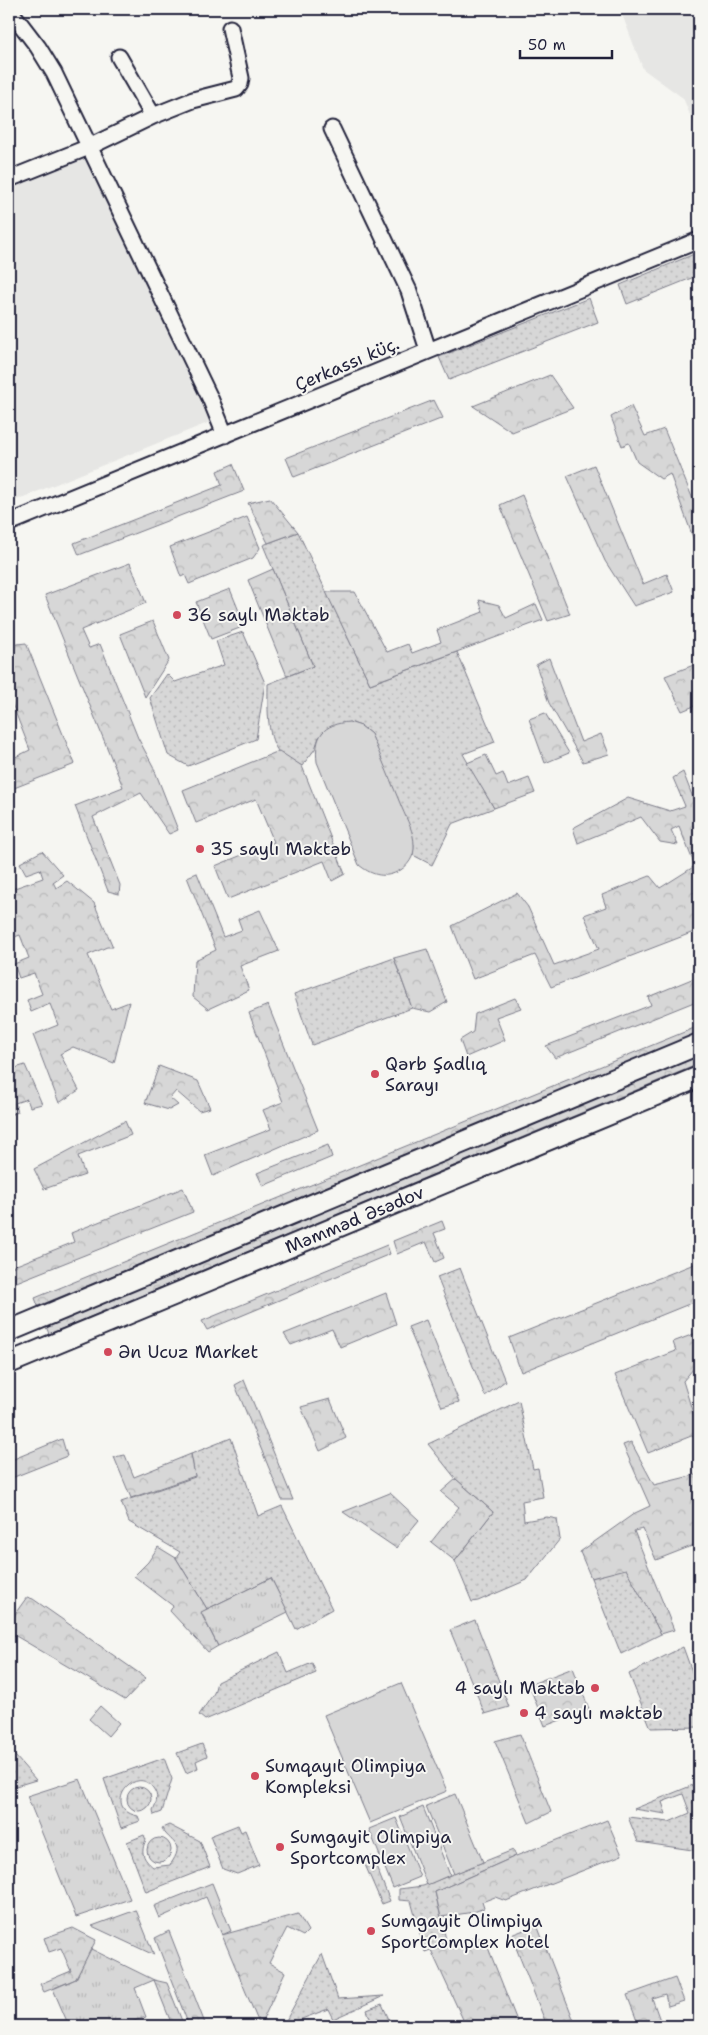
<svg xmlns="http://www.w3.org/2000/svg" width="708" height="2035" font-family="'Shantell Sans',sans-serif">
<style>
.built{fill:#e6e6e4}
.grass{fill:url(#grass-dots);stroke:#7c7c89}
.forest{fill:url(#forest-crowns);stroke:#7c7c89}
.park{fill:url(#park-tufts);stroke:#7c7c89}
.pitch{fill:#d7d7d7;stroke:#7c7c89}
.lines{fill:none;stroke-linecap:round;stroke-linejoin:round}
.minor-casing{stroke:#22223b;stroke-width:19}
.major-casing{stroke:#22223b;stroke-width:24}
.minor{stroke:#f6f6f2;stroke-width:15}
.major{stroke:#f6f6f2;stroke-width:20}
.poi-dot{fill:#d1495b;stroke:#f6f6f2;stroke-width:2}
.labels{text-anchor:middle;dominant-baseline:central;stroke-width:4;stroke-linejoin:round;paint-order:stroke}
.street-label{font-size:18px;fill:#22223b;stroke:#f6f6f2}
.poi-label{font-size:18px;fill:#22223b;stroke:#f6f6f2;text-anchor:start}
</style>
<defs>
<pattern id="grass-dots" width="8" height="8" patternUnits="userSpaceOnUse" patternTransform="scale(1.25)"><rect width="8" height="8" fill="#d7d7d7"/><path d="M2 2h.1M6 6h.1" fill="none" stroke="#b8b8b9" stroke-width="1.8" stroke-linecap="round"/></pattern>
<pattern id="forest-crowns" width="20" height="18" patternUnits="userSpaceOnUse" patternTransform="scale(1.25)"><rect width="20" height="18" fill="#d7d7d7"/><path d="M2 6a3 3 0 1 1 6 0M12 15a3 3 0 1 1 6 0" fill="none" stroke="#b8b8b9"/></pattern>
<pattern id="park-tufts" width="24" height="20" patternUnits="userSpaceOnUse" patternTransform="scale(1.25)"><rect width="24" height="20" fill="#d7d7d7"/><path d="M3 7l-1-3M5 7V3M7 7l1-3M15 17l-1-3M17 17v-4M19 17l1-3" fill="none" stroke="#b8b8b9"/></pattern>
</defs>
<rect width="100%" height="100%" fill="#f6f6f2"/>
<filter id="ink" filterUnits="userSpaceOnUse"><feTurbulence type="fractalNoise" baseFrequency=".02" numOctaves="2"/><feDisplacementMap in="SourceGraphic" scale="10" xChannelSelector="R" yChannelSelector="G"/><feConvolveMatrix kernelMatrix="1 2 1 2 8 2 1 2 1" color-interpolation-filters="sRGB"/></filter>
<g filter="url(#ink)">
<!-- built -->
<path class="built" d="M620 9H699V136L683 98 643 69Z
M86 155 210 422 9 503V187Z"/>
<!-- grass -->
<path class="grass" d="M699 252V275L627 304 620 285Z
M589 298 598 322 449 380 439 357Z
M298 532 370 684 457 652 495 742 463 754 494 808 452 824 432 865 413 855 414 845 371 734 361 726 349 722 319 737 315 749 302 766C295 762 283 757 278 751 266 735 268 703 268 684L313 666 263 545Z
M243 632 265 683 256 739 188 766 168 755 150 698 167 674 175 682 224 665 216 641Z
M394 958 412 1008 312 1045 294 994Z
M460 1268 505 1381 485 1396 437 1277Z
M519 1401 533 1469 538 1468 543 1497 522 1501 524 1521 547 1517 557 1519 560 1539 527 1580 478 1601 472 1602 455 1561 493 1512 456 1479 428 1444Z
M231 1438 258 1516 282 1506 332 1609 296 1629 271 1578 207 1609 176 1558 180 1552 129 1522 121 1502 195 1477 191 1454Z
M626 1568 661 1634 621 1654 591 1578Z
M683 1647 699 1691V1727L651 1728 629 1674Z
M279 1652 288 1673 312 1663 316 1673 205 1720 199 1715 214 1693 217 1682Z
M202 1744 207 1756 196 1761 198 1768 186 1773 177 1753Z
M9 1749 36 1780 9 1788Z
M164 1758 172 1779 162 1812 154 1815 153 1810C157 1802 159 1796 153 1788 135 1763 100 1809 138 1816L140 1821 121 1828 104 1779Z
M698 1783 699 1851 638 1842 628 1817 669 1822 690 1813 683 1794 662 1802 666 1814 634 1809Z
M127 1799a12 12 0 1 1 24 0a12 12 0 1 1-24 0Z
M169 1825 200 1841 210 1867 146 1892 127 1842 144 1835 146 1840C140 1852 143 1859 153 1867L170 1865C187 1842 169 1843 162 1828Z
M238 1825 241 1832 245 1830 259 1865 237 1874 223 1869 210 1836Z
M147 1850a12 12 0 1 1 24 0a12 12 0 1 1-24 0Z
M513 1850 516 1856 435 1892 447 1944 425 1952 411 1901 399 1900V1889L423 1886Z
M372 1856 390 1901 382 1904 363 1860Z
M322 1954 338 1999 384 1996 333 2019 328 2009 299 2020 301 2026H283Z
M382 2004 392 2026H373L367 2010Z"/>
<!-- forest -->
<path class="forest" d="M550 375 573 408 512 432 473 406Z
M434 400 443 418 294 477 286 458Z
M631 406 645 436 664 429 699 514V543H695L670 474 661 479 637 462 629 443 622 446 611 417Z
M233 464 244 491 79 555 74 543 222 485 217 471Z
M594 465 643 584 667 574 674 592 634 606 605 561 567 476Z
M522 495 570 614 548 621 500 505Z
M270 498 298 532 268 543 248 503Z
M247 517 260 548 253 558 189 584 185 575 181 577 170 547Z
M130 563 146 603 81 630 89 648 100 644 138 738 153 766 178 830 169 834 141 793 93 817 120 885 119 894 108 891 75 806 123 787 45 595Z
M273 569 313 666 287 676 248 580Z
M230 589 245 626 211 639 196 602Z
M326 592H355L387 652 408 644 412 653 441 642 437 630 483 612 479 600 499 605 506 618 536 604 543 620 370 684Z
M153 621 169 660 145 697 120 634Z
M26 643 75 764 9 790V760L30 750 9 696V645Z
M549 658 581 742 601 734 609 754 583 762 549 703 536 665Z
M699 663V704L682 711 665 676Z
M545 713 569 753 545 763 529 719Z
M279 751 302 766 345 874 332 881 324 861 228 899 215 866 274 842 256 799 196 823 183 790Z
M486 755 496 776 503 773 508 786 529 778 535 793 494 808 467 763Z
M683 772 699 813V894L696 896 699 905V930L551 987 535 955 473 979 452 926 517 893 528 907 554 965 599 949 584 915 606 907 602 895 650 876 660 888 695 866 679 826 671 830 678 845 660 842 641 817 578 843 573 828 628 798 670 811 685 806 673 778Z
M42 851 63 875 53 882 56 888 67 881 94 903 113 947H107L88 955 111 1009 129 1002 114 1063 73 1047 60 1054 79 1090 59 1103 33 1035 58 1025 50 1004 31 1012 27 1000 42 994 34 973 19 978 14 964 29 958 20 935 9 939V890L43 878 40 869 26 874 20 863Z
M197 873 223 937 242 930 238 919 260 910 279 951 240 966 249 990 208 1009 193 997 195 960 216 950 187 877Z
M427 949 447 1002 430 1012 412 1008 394 958Z
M699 976V1000L555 1058 546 1046 651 1005 648 997Z
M515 998 521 1008 496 1017 505 1040 466 1057 460 1040 473 1032 475 1014Z
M268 1005 318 1130 213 1176 205 1155 271 1129 263 1110 283 1102 249 1013Z
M699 1026V1035L38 1306 35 1298Z
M699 1055V1064L49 1334 46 1326Z
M25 1065 42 1104 30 1107 27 1099 15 1103 18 1112 9 1115V1070Z
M159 1066 198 1081 210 1108 199 1111 176 1091 170 1098 178 1105 169 1110 145 1103Z
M125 1121 131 1135 78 1156 85 1175 44 1189 34 1169Z
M328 1145 332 1157 263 1186 257 1173Z
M183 1188 193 1212 9 1285V1268L74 1242 71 1233Z
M442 1221 445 1229 434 1233 444 1258 435 1262 426 1242 397 1254 393 1241Z
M387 1245 390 1254 207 1330 202 1321Z
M699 1262V1300L521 1372 509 1338Z
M386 1293 396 1324 340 1347 332 1329 291 1345 284 1334Z
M426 1320 459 1402 442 1407 408 1327Z
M699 1332V1347L695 1349 699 1362 683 1381 699 1433 648 1453 615 1375 676 1351 673 1342Z
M244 1380 293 1500H282L235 1385Z
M330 1399 346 1438 320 1451 301 1407Z
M62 1439 67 1456 9 1479V1461Z
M631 1442 654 1485 699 1474V1548L697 1544 656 1560 643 1529 634 1531 674 1630 661 1634 626 1569 591 1578 580 1552 635 1513 650 1506 623 1445Z
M191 1454 195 1476 131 1498 114 1457 125 1455 134 1477Z
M456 1479 493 1512 455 1561 431 1542 459 1507 441 1492Z
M390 1493 419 1520 396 1548 343 1512Z
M158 1547 176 1558 207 1609 201 1613 218 1646 208 1652 170 1611 173 1606 134 1576 148 1562Z
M27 1597 33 1599 146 1678 125 1700 9 1632V1622Z
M475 1620 509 1707 485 1714 450 1630Z
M573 1668 589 1709 545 1726 529 1685Z
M520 1734 551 1812 529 1823 495 1741Z
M607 1820 622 1855 506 1901 495 1897 482 1902 484 1908 474 1912 441 1917 435 1892 516 1856Z
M298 1914 308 1931 303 1936 287 1928 269 1963 285 1972 260 2026 222 1935Z
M537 1925 576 2026H547L511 1935Z
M73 1928 96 1940 76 1979 44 1992 40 1984 71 1971 61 1948 49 1952 44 1938Z
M169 1931 206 2026H189L155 1938Z
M478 1937 487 1945 519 2026H466L431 1950Z
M675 1978 684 2001 668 2006 665 1994 652 1998 662 2026H639L627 1995Z
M154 1980 167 1983 184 2026H170L172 2025Z"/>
<!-- park -->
<path class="park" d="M271 1578 288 1612 218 1646 201 1612Z
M80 1779 130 1899 76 1917 27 1796Z
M212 1883 231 1931 222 1935 206 1897 159 1918 154 1906Z
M136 1910 154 1955 92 1926Z
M91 1949 154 1980 135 1988 146 2017 128 2023 129 2026H69L53 1989 76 1979Z"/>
<!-- pitch -->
<path class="pitch" d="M349 722 361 726 371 734C382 759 392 784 402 808 407 820 414 832 414 845 415 856 408 867 397 872 383 879 370 874 359 865L317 762C314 736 323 724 349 722Z
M401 1683 447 1791 370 1823 324 1715Z
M100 1706 119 1723 108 1736 89 1719Z
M455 1794 483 1862 454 1874 426 1806Z
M423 1807 450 1875 427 1885 400 1817Z
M396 1818 420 1877 393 1888 369 1829Z"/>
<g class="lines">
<defs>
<path id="minor" d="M9 9 38 47 54 73 210 398 225 435
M119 57 153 116
M332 129 409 291 428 350
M9 179 89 147 153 116 193 100 236 89 240 84 241 78 230 28
M9 523 699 240"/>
<g id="major">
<path d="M9 1331 699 1044"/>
<path id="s1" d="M9 1363 699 1077"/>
</g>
</defs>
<!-- minor casing -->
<use href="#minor" class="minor-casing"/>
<!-- major casing -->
<use href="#major" class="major-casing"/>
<!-- minor -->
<use href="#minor" class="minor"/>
<!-- major -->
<use href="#major" class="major"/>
</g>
</g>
<!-- markers -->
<g class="poi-dot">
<circle cx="177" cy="615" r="5"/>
<circle cx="200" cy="849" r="5"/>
<circle cx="375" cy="1074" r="5"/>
<circle cx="108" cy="1352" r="5"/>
<circle cx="595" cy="1688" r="5"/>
<circle cx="524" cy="1713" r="5"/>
<circle cx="255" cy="1776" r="5"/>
<circle cx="280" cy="1847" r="5"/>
<circle cx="371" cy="1931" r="5"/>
</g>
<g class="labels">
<!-- street labels -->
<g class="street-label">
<text transform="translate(347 364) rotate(-23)">Çerkassı küç.</text>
<text stroke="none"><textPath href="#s1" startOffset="374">Məmməd Əsədov</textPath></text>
</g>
<!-- poi labels -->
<g class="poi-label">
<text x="187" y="615">36 saylı Məktəb</text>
<text x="210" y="849">35 saylı Məktəb</text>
<text x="385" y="1064">Qәrb Şadlıq<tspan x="385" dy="21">Sarayı</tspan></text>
<text x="118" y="1352">Ən Ucuz Market</text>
<text x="585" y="1688" text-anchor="end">4 saylı Məktəb</text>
<text x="534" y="1713">4 saylı məktəb</text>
<text x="265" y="1766">Sumqayıt Olimpiya<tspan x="265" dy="21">Kompleksi</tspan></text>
<text x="290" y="1837">Sumgayit Olimpiya<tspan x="290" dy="21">Sportcomplex</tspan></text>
<text x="381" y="1921">Sumgayit Olimpiya<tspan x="381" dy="21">SportComplex hotel</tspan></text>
</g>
</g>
<!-- margin -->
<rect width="708" height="2035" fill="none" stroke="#f6f6f2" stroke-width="30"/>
<rect x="15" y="15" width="678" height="2005" fill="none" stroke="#22223b" stroke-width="2" filter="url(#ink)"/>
<!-- scale -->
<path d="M520 50v8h92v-8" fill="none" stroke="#22223b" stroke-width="2.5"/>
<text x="528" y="50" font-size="15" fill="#22223b" stroke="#f6f6f2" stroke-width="4" paint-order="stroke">50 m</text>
</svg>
